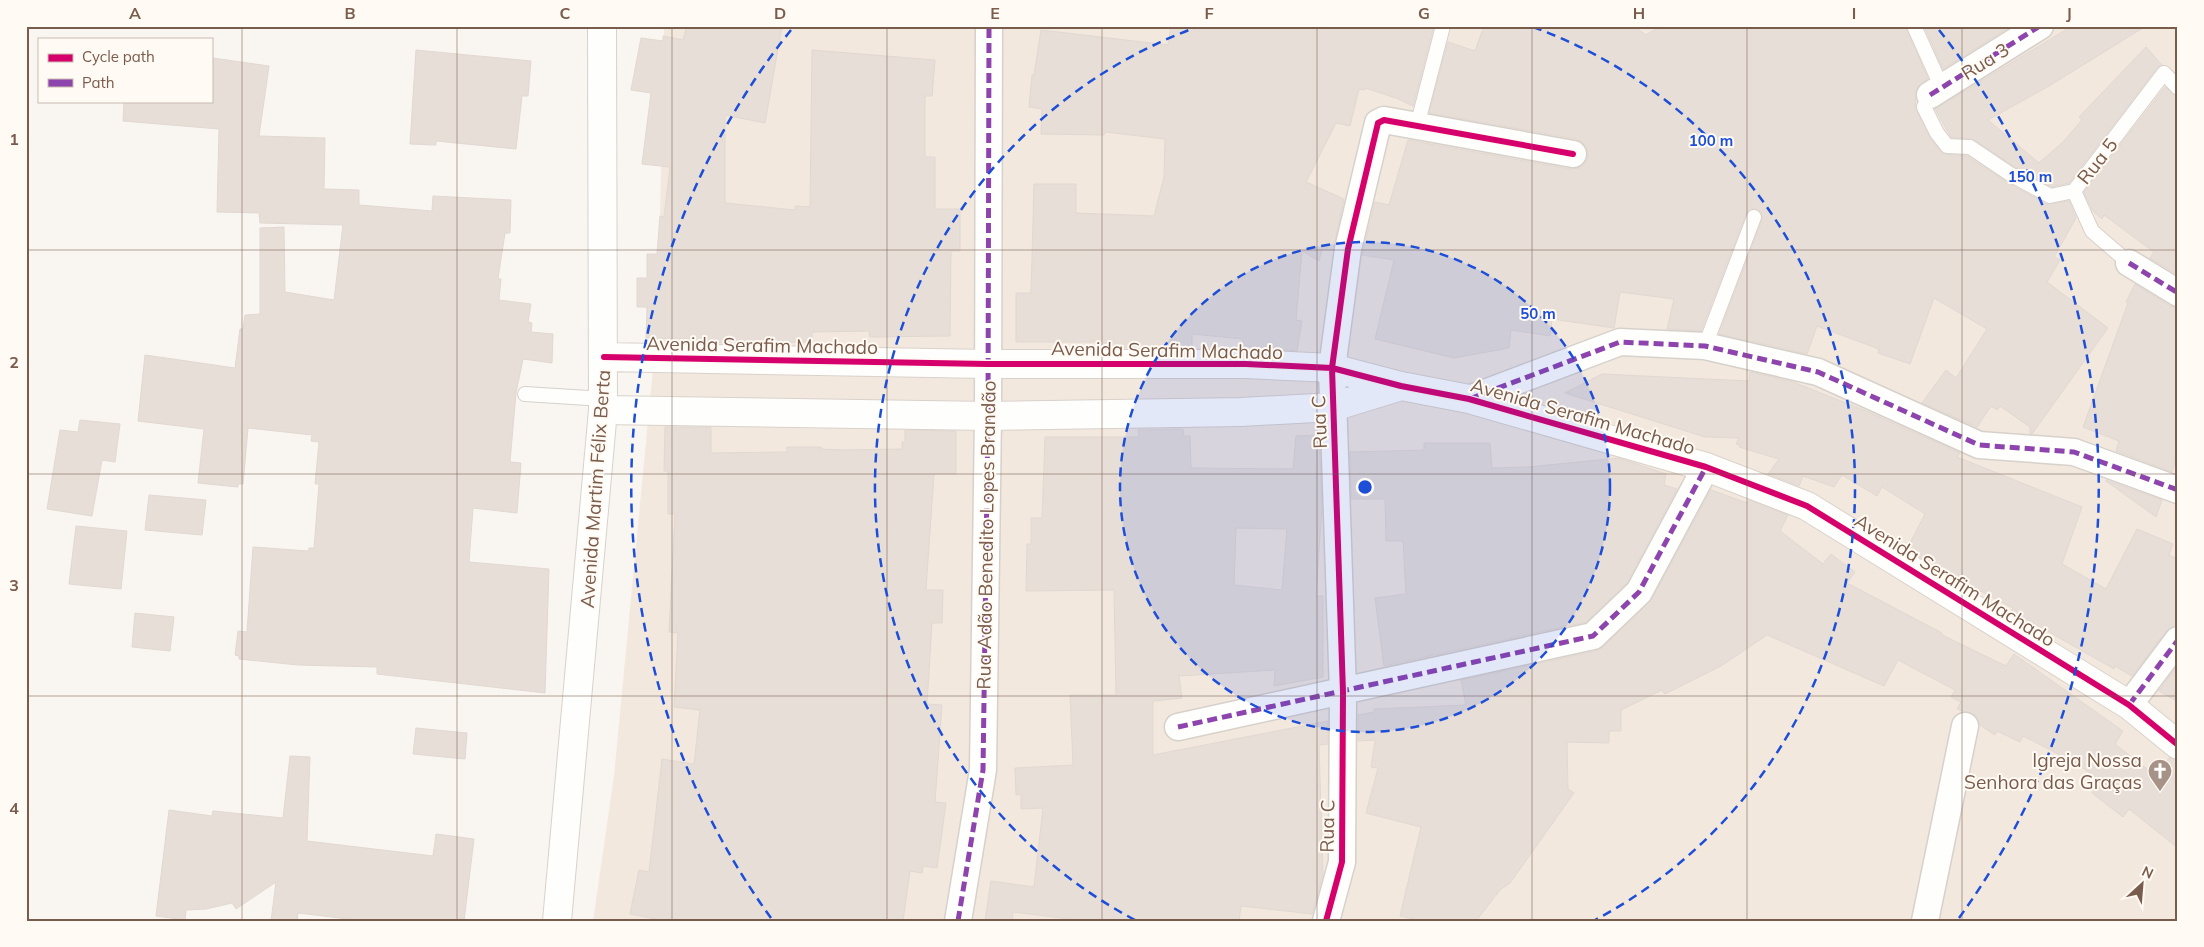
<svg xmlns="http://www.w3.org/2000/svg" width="2204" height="947" font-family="Mulish,sans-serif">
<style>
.residential{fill:#f2e8de}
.building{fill:#e6ded7;stroke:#e2d8d2;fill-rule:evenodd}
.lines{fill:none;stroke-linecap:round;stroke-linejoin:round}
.lane-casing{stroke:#d7d1cb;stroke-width:16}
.street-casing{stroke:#d7d1cb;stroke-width:29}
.secondary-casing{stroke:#d9d2cb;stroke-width:30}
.lane{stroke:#fefefd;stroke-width:14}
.street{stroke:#fefefd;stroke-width:26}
.secondary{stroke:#fefefd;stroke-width:28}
.quiet{stroke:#8e44ad;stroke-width:5;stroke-dasharray:10 5;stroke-linecap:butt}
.cycleway-casing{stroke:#fffaf3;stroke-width:9}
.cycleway{stroke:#d6006c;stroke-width:6}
.grid{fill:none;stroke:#7a5c4d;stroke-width:1;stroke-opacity:0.55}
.ring{fill:none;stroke:#1d4ed8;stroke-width:2.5;stroke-dasharray:9 6}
.labels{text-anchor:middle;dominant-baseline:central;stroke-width:4;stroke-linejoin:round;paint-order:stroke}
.street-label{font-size:19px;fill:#7a5c4d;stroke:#fffaf3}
.poi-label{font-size:19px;fill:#7a5c4d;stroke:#fffaf3;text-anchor:end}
.centre{fill:#1d4ed8;stroke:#fffaf3;stroke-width:2.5}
.ring-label{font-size:15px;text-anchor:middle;font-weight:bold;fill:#1d4ed8;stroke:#fffaf3;stroke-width:4;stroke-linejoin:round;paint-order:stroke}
.neatline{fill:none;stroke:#7a5c4d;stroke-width:2}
.grid-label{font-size:16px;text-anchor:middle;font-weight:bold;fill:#7a5c4d}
</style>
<rect width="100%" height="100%" fill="#f9f5f0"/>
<!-- residential -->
<path class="residential" d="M664 26H2178V921H593L614 776 658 317Z"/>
<!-- building -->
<path class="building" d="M687 26H782L765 123 725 115V203L795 210V206L810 207 812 50 935 60 932 96H925V157H935V209H960V251H951L950 336 870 337 869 331 812 332V342L696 343V339L646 338 647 307H637V278H647V254H657L660 216 664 217 670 167 642 164 651 93 631 90 641 38 663 41V36L683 40Z
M1171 26H1431L1433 29 1413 106 1396 98 1365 88V90L1359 89 1350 126 1336 123 1306 182 1344 199 1333 250 1322 249 1319 261 1302 251 1296 320 1302 321 1297 351 1243 346V339L1192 334V348H1100V342H1016V293H1031L1034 184H1076V213L1154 216 1164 177 1165 139 1105 132 1104 135 1041 134 1042 109 1029 107 1032 75H1034L1041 30 1168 45Z
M1484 26H1633L1646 35 1661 26H1905L1928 78 1917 88 1915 107 1930 138 1943 154 1967 156 2005 181 2046 204 2069 201 2076 218 2054 257 2060 260 2047 282 2108 328 2032 434H2030V427L2000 406 1997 410 1991 406 1977 427 1922 403 1946 370 1956 378 1987 329 1934 298 1910 364 1878 353 1879 349 1817 326 1807 354 1719 334 1762 220 1761 212 1753 208 1746 214 1701 331 1667 329 1674 299 1620 292 1614 328 1552 319 1550 336 1511 330 1509 348 1454 358 1375 339 1394 260 1362 255 1363 252 1375 202 1389 205 1408 140 1570 169 1579 168 1585 163 1588 157 1587 148 1582 142 1576 139 1429 113 1448 42 1475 51Z
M1924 26H2011L1943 69Z
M2072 26H2146L2049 86 1988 120 2039 163 2063 142 2082 120 2079 117 2146 47 2162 65 2157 68 2069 183 2051 187 2015 167 1975 140 1951 137 1935 109Z
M416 50 531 61 528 96H522L516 149 436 141V145L410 144Z
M213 58 269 66 259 136 325 138 324 189 359 190V205L432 211 433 196 511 200 510 233H505L498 279H501L499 300 531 304 528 322 532 323 531 332 553 334 552 363 523 359 516 393 510 462 521 463 517 513 473 508 469 562 549 569 545 693 377 674V667L298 665 239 659V656L235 655 238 631 247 632 253 547 308 551 309 548H314L319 484H315L319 442 311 441 312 435 248 428 243 484H238V487L198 483 204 429 138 421 145 355 235 368 240 329H243L245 315 260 314V228L284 227 285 292 334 300 343 225 260 223 259 213 217 212 219 129 123 121 124 101H211Z
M2165 87 2178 97V275L2150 258 2154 252 2104 215 2102 219 2093 211 2084 192Z
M2135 284 2170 306 2178 308V454L2172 472 2116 451 2119 441 2083 427 2128 303 2126 302Z
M1750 372 1793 382 1866 411 1960 453 1957 457 2082 507 2062 564 2106 589 2137 529 2173 544 2169 555 2178 559V625L2166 631 2132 676 2115 666 2114 669 2012 611 2013 608 1971 586 1969 588 1907 549 1925 514 1882 487 1877 496 1842 475 1834 487 1803 476 1799 486 1768 474 1779 459 1739 447 1740 445 1736 444 1739 438 1705 437 1565 393 1602 374 1749 381Z
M80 420 120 424 115 462 102 460 92 516 47 509 60 430 78 432Z
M665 427H711V453L787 452V447H821V449L842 450 902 449V442H905V430L956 431V474H934L926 590H943L942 623H932L927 704 942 705 935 802 946 803 937 868 923 866 922 873 910 871 903 921H666L630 914 639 870 649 872 662 759 694 764 700 710 674 707 678 633 669 632 675 514H668V471H664Z
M1183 429 1184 436H1190L1191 468 1293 469 1296 436 1319 435 1322 506 1316 596H1323V677L1274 686 1275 670 1179 676 1182 698 1153 701V755L1328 721V744L1319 745 1323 874 1312 914 1241 906 1239 921H1086L1013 912 1012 921H985L991 881 1034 887 1043 808 1021 809V794L1016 795 1015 768 1073 765 1070 695H1116L1114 590 1026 591 1027 544H1031V518H1042L1045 437H1139L1138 430ZM1236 528 1287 529 1282 590 1234 585Z
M1424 443H1490L1492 468 1528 467 1619 458 1666 474 1664 485 1677 489 1627 583 1586 622 1384 666 1375 598 1406 594 1403 541H1386L1385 499H1351L1350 452 1424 450Z
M2106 480 2162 500 2156 517 2106 481Z
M1711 490 1747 503 1749 500 1788 515 1780 531 1823 564 1831 554 1855 572 1847 583 1942 633V635L2006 666 2014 654 2123 731 2115 744 2156 776 2169 758 2178 760V848L2129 809 2123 817 2092 793 2100 780 2074 762 2023 736 2020 742 1997 731 1995 735 1980 725 1975 715 1957 709 1961 702 1951 697 1955 690 1898 660 1884 686 1767 635 1721 666 1665 694 1662 690 1621 710V731H1609V743L1567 742 1568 789 1574 793 1510 883 1500 890 1476 921H1423L1400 916 1421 827 1366 813 1378 768 1371 767 1375 740 1358 741V715L1374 712V709L1466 705 1461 680 1596 651 1603 647 1652 599Z
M149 495 206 500 202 535 145 530Z
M76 526 127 531 121 589 69 584Z
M135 613 174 617 170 651 132 647Z
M2178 665V702L2159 691Z
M416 728 467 733 465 759 413 754Z
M290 756 310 757 307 841 433 856 436 834 474 839 464 921H365L298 913 297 921H271L276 882 236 909 232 903 206 909 186 910 185 920 156 916 169 810 212 816 213 811 283 818Z"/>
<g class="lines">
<defs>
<path id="lane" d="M1914 26 1942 88
M1930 95 1924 107 1937 133 1947 146 1970 147 2010 174 2050 196 2074 191
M1417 126 1443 26
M2129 263 2092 231 2074 191 2164 73 2178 88
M1705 346 1754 217
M525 394 604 399"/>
<path id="street" d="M1930 95 2040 26
M2129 263 2178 293
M1469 399 1620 342 1705 346 1818 372 1979 445 2074 452 2178 490
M2129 705 2178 640
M1178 727 1593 636 1639 592 1706 467
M958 921 983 770 988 416 989 26
M1326 921 1342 862 1343 692 1332 368 1348 249 1378 123 1384 120 1573 154
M1925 921 1965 726"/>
<path id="secondary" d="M604 357 987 364H1246L1332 368 1401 386 1469 399 1706 467 1807 506 2129 705 2178 745
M603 410 988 416 1241 412 1333 407 1401 386
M557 921 603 410 602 26"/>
</defs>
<!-- lane casing -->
<use href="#lane" class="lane-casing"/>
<!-- street casing -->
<use href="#street" class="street-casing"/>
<!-- secondary casing -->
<use href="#secondary" class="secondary-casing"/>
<!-- lane -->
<use href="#lane" class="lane"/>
<!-- street -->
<use href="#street" class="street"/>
<!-- secondary -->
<use href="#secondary" class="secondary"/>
<!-- quiet -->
<path class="quiet" d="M1930 95 2040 26
M2129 263 2178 293
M1469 399 1620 342 1705 346 1818 372 1979 445 2074 452 2178 490
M2129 705 2178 640
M1178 727 1593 636 1639 592 1706 467
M958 921 983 770 988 416 989 26"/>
<defs>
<path id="cycleway" d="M604 357 987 364H1246L1332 368 1401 386 1469 399 1706 467 1807 506 2129 705 2178 745
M1326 921 1342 862 1343 692 1332 368 1348 249 1378 123 1384 120 1573 154"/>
</defs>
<!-- cycleway casing -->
<use href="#cycleway" class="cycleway-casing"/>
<!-- cycleway -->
<use href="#cycleway" class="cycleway"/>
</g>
<!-- grid -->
<path class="grid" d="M242 26V921M457 26V921M672 26V921M887 26V921M1102 26V921M1317 26V921M1532 26V921M1747 26V921M1962 26V921M26 250H2178M26 474H2178M26 696H2178"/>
<!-- distance rings -->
<circle cx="1365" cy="487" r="245" fill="#1d4ed8" fill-opacity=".12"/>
<g class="ring">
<circle cx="1365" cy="487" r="245"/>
<path d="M1135 920A490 490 0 0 1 1197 27M1533 27A490 490 0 0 1 1595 920"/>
<path d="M771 918A734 734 0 0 1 791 30M1939 30A734 734 0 0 1 1959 918"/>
</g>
<!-- icons -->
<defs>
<symbol id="church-pin" viewBox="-11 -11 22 30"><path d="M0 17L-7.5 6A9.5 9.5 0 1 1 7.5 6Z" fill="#a69286" stroke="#fffaf3"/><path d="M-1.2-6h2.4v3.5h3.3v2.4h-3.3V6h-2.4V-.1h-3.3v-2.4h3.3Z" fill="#fff"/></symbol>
</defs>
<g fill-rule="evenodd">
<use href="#church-pin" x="2146" y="757" width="28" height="38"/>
</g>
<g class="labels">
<!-- street labels -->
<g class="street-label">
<text transform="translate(1985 61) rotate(-32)">Rua 3</text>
<text transform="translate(2097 161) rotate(-52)">Rua 5</text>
<text transform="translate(762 345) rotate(1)">Avenida Serafim Machado</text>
<text transform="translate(1167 350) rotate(1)">Avenida Serafim Machado</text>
<text transform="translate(1583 416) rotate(16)">Avenida Serafim Machado</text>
<text transform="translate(1319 422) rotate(-92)">Rua C</text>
<text transform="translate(595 489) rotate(-86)">Avenida Martim Félix Berta</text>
<text transform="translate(986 535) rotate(-89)">Rua Adão Benedito Lopes Brandão</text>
<text transform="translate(1955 580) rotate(32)">Avenida Serafim Machado</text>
<text transform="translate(1327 826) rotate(-89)">Rua C</text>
</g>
<!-- poi labels -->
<g class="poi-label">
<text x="2142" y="760">Igreja Nossa<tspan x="2142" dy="22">Senhora das Graças</tspan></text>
</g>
</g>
<circle cx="1365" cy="487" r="8" class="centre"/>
<g class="ring-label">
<text x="1711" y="146">100 m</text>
<text x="2030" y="182">150 m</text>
<text x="1538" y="319">50 m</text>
</g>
<!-- border -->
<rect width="2204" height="947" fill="none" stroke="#fffaf3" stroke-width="55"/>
<!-- legend -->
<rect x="38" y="38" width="175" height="65" fill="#fffaf3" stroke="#cabbb1"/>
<rect x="48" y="54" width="25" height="8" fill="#d6006c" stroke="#cabbb1"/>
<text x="82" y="62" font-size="15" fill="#7a5c4d">Cycle path</text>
<rect x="48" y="79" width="25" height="8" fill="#8e44ad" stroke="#cabbb1"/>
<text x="82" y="88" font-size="15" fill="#7a5c4d">Path</text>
<!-- north arrow -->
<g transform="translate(2142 884) rotate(26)" stroke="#fffaf3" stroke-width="4" paint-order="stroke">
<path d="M0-4L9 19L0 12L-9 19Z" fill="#7a5c4d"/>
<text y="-8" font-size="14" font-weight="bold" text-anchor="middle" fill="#7a5c4d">N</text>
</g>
<rect x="28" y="28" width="2148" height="892" class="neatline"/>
<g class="grid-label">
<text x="135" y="19">A</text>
<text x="350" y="19">B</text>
<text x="565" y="19">C</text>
<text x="780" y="19">D</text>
<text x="995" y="19">E</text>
<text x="1209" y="19">F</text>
<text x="1424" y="19">G</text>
<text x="1639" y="19">H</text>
<text x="1854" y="19">I</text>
<text x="2069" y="19">J</text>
<text x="14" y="145">1</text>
<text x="14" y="368">2</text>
<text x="14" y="591">3</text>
<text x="14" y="814">4</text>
</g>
</svg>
